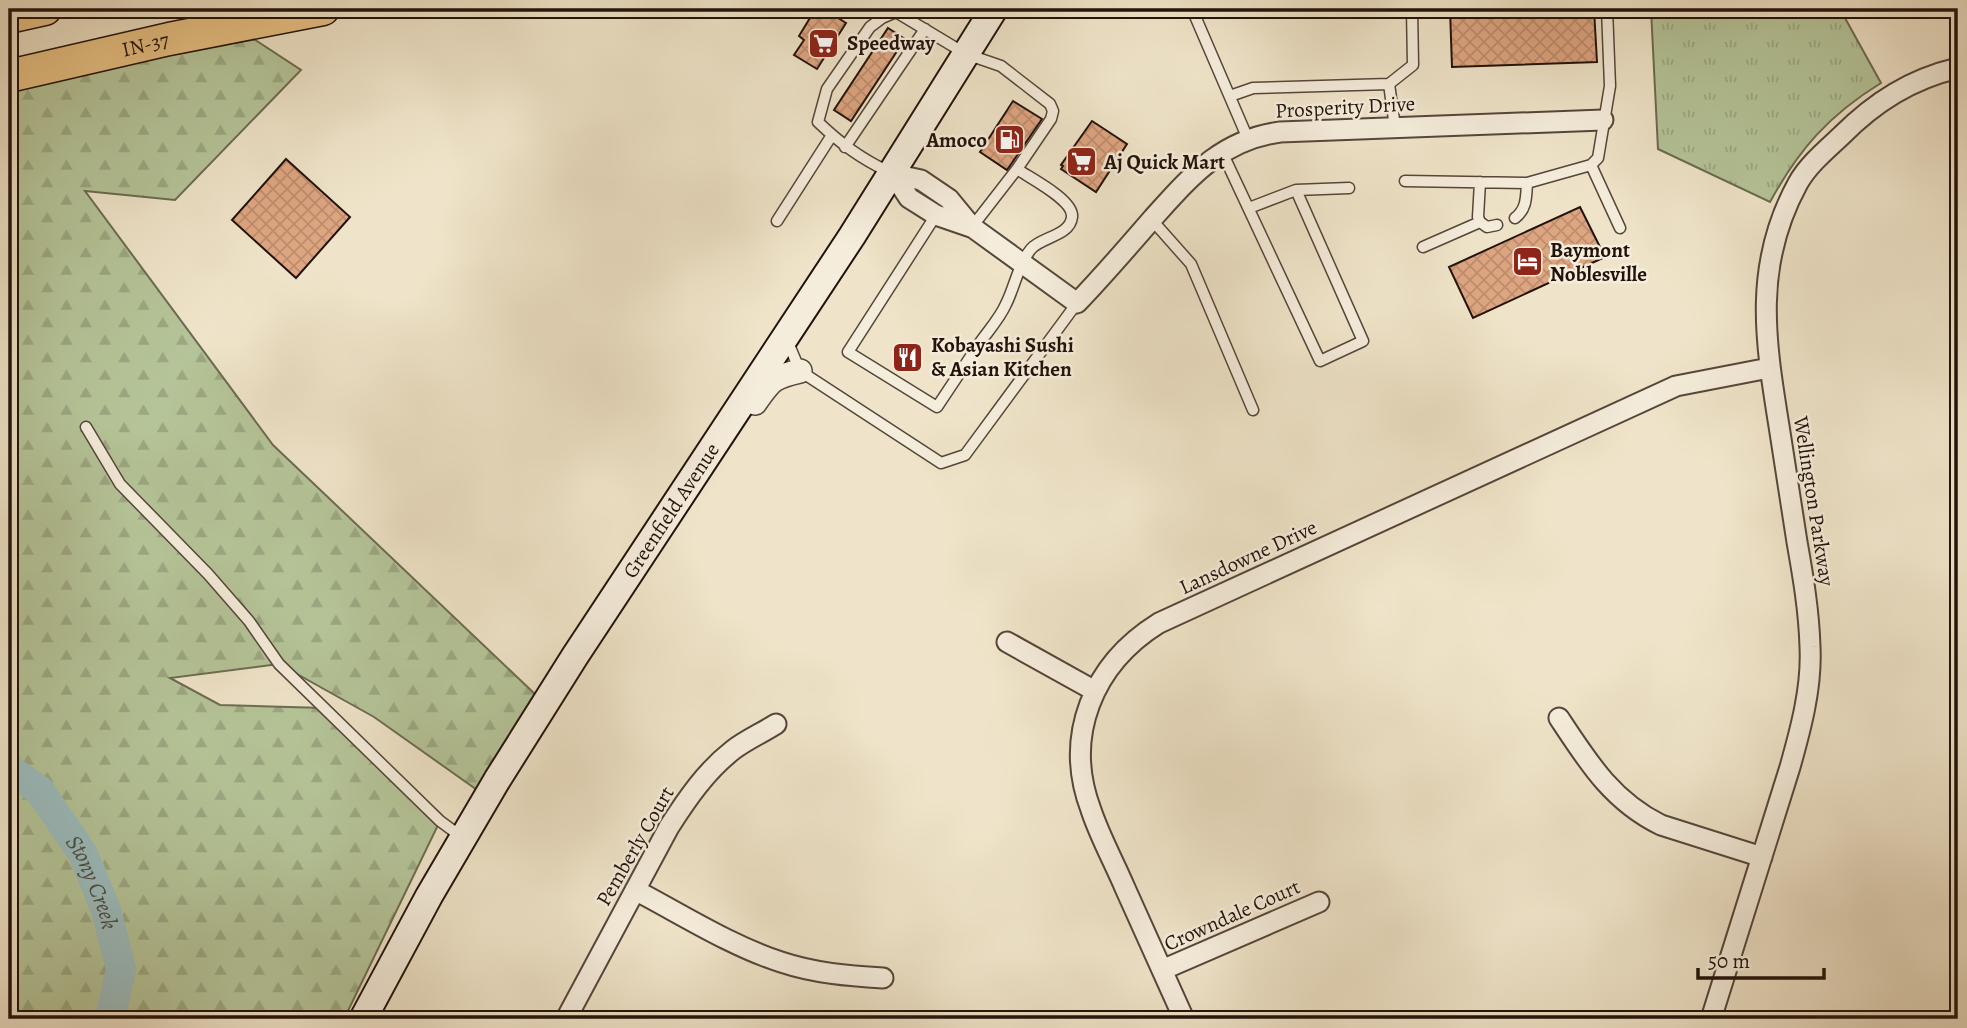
<svg xmlns="http://www.w3.org/2000/svg" width="1967" height="1028" font-family="Alegreya,serif">
<style>
.forest{fill:url(#forest-firs);stroke:#6c6c52;stroke-width:2}
.park{fill:url(#park-tufts);stroke:#6c6c52;stroke-width:2}
.lines{fill:none;stroke-linecap:round;stroke-linejoin:round}
.river{stroke:#9cbdbe;stroke-width:30}
.building{fill:url(#building-cross-hatch);stroke:#22120a;stroke-width:2}
.service-casing{stroke:#55463a;stroke-width:13}
.minor-casing{stroke:#55463a;stroke-width:23}
.tertiary-casing{stroke:#55463a;stroke-width:26}
.secondary-casing{stroke:#22120a;stroke-width:30}
.trunk-casing{stroke:#22120a;stroke-width:35}
.service{stroke:#f5eddc;stroke-width:10}
.minor{stroke:#f5eddc;stroke-width:19}
.tertiary{stroke:#f5eddc;stroke-width:23}
.secondary{stroke:#f5eddc;stroke-width:26}
.trunk{stroke:#e8c284;stroke-width:32}
.labels{text-anchor:middle;dominant-baseline:central;stroke-width:5;stroke-linejoin:round;paint-order:stroke}
.poi-label{font-size:21px;font-weight:bold;fill:#22120a;stroke:#f5eddc;text-anchor:start}
.street-label{font-size:21px;fill:#22120a;stroke:#f5eddc}
.water-label{font-size:23px;font-style:italic;fill:#4d4e49;stroke:#f5eddc}
</style>
<defs>
<pattern id="forest-firs" width="22" height="20" patternUnits="userSpaceOnUse" patternTransform="scale(1.75)"><rect width="22" height="20" fill="#b5c599"/><path d="M5 1l3.5 6h-7zM16 11l3.5 6h-7z" fill="#9ba882"/></pattern>
<pattern id="park-tufts" width="24" height="20" patternUnits="userSpaceOnUse" patternTransform="scale(1.75)"><rect width="24" height="20" fill="#b5c599"/><path d="M3 7l-1-3M5 7V3M7 7l1-3M15 17l-1-3M17 17v-4M19 17l1-3" fill="none" stroke="#9ba882"/></pattern>
<pattern id="building-cross-hatch" width="8" height="8" patternUnits="userSpaceOnUse" patternTransform="scale(1.75)"><rect width="8" height="8" fill="#dea581"/><path d="M0 0l8 8M0 8l8-8" fill="none" stroke="#be8d6e"/></pattern>
</defs>
<rect width="100%" height="100%" fill="#efe4c9"/>
<filter id="stains"><feTurbulence type="fractalNoise" baseFrequency=".00286" numOctaves="4"/><feColorMatrix values="0 0 0 0 .2 0 0 0 0 .09 0 0 0 0 .02 0 0 0 .5 -.17"/></filter>
<radialGradient id="worn" r=".72"><stop offset=".6" stop-color="#630" stop-opacity="0"/><stop offset="1" stop-color="#630" stop-opacity=".3"/></radialGradient>
<!-- forest -->
<path class="forest" d="M234 26 301 70 175 200 85 191 273 445 537 696 480 792 374 717 279 664 170 678 220 705 324 708 440 821 344 1019H9V77Z"/>
<!-- park -->
<path class="park" d="M1651 9H1840L1881 83C1829 115 1799 149 1770 202L1658 149Z"/>
<g class="lines">
<!-- river -->
<path class="river" id="s1" d="M9 769 40 791 83 854 106 910 121 969 110 1019"/>
</g>
<!-- building -->
<path class="building" d="M824 9 846 23 817 69 794 55 804 40 799 36 813 13 819 17Z
M1450 9H1594L1597 62 1452 67Z
M888 28 905 39 851 121 834 110Z
M1013 101 1042 119 1007 170 980 152Z
M1092 121 1127 144 1096 192 1061 169 1063 166 1061 165Z
M286 159 350 217 296 278 232 220Z
M1580 207 1605 257 1473 318 1449 267Z"/>
<g class="lines">
<defs>
<path id="service" d="M1192 9 1248 139
M1230 96 1253 88 1389 84
M1395 127 1389 84 1413 65 1412 9
M845 147 925 29
M1222 152 1320 361 1363 341 1296 190 1249 208
M1591 165 1620 228
M889 172C860 158 841 144 818 122L827 89 870 27 882 18 896 12 966 54 1001 66 1050 104 1053 111 1051 119 1017 169 972 227
M1405 181 1527 183 1591 165 1598 158 1610 86 1607 9
M1480 182 1478 217 1480 222 1487 227 1497 225
M1296 190 1349 188
M936 215 848 352 937 407C951 386 965 365 979 344 988 331 1000 318 1006 304 1015 286 1018 265 1031 249 1041 237 1070 236 1072 217 1074 200 1030 178 1017 169
M1515 218C1527 209 1526 197 1527 183
M1152 220 1191 264 1253 410
M777 221 832 135
M1423 247 1480 222
M787 340 800 371 941 463 965 455 1077 303
M86 427 120 484 208 574 249 621 279 664 440 821 463 838"/>
<path id="minor" d="M893 174 921 180 949 199 972 227 1077 303C1103 276 1128 247 1153 218 1191 176 1221 140 1280 132L1603 120
M893 174 909 198 936 215 971 227
M1007 642 1095 691
M1559 718C1588 762 1612 801 1661 825L1762 857
M635 890C681 914 731 946 781 962 814 973 848 976 883 978
M1162 970 1319 902
M566 1019 669 827C687 799 706 771 733 750 746 740 762 733 776 724
M1184 1019C1164 975 1145 932 1125 888 1114 862 1100 837 1091 810 1063 736 1093 664 1159 623L1676 386 1769 368
M1711 1019 1790 767C1801 728 1812 687 1810 647 1809 611 1803 576 1797 542 1791 503 1785 465 1779 426 1765 339 1753 265 1798 183 1808 165 1826 150 1841 136 1875 102 1911 79 1958 68"/>
<path id="tertiary" d="M755 403C771 380 773 377 800 371"/>
<g id="secondary">
<path id="s2" d="M363 1019 429 896 497 780 575 656 852 236 994 9"/>
</g>
<g id="trunk">
<path d="M9 17 45 9"/>
<path id="s3" d="M9 76 169 39 323 9"/>
</g>
</defs>
<!-- service casing -->
<use href="#service" class="service-casing"/>
<!-- minor casing -->
<use href="#minor" class="minor-casing"/>
<!-- tertiary casing -->
<use href="#tertiary" class="tertiary-casing"/>
<!-- secondary casing -->
<use href="#secondary" class="secondary-casing"/>
<!-- trunk casing -->
<use href="#trunk" class="trunk-casing"/>
<!-- service -->
<use href="#service" class="service"/>
<!-- minor -->
<use href="#minor" class="minor"/>
<!-- tertiary -->
<use href="#tertiary" class="tertiary"/>
<!-- secondary -->
<use href="#secondary" class="secondary"/>
<!-- trunk -->
<use href="#trunk" class="trunk"/>
</g>
<!-- icons -->
<defs>
<symbol id="supermarket-square" viewBox="-11 -11 22 22"><rect x="-9" y="-9" width="18" height="18" rx="4" fill="#8f2418" stroke="#f5eddc"/><path d="M-6-5.5h2.5l.6 2H6L4.5 2H-2.5L-4.4-4H-6ZM-1.5 3.2a1.3 1.3 0 1 0 .1 0ZM3 3.2a1.3 1.3 0 1 0 .1 0Z" fill="#fff"/></symbol>
<symbol id="fuel-square" viewBox="-11 -11 22 22"><rect x="-9" y="-9" width="18" height="18" rx="4" fill="#8f2418" stroke="#f5eddc"/><path d="M-5.5-6h7V0h2V4h1.3V-2.5L3-4.5l.8-.8L6-3V5H2.5V1h-1V6h-7ZM-4.2-4.7v3.2H.2V-4.7Z" fill="#fff"/></symbol>
<symbol id="hotel-square" viewBox="-11 -11 22 22"><rect x="-9" y="-9" width="18" height="18" rx="4" fill="#8f2418" stroke="#f5eddc"/><path d="M-6-4.5h1.5V1H6V5H4.5V3h-9V5H-6ZM-4 0a1.8 1.8 0 1 1 3.6 0ZM.5 0V-2.5h3Q6-2.5 6 0Z" fill="#fff"/></symbol>
<symbol id="restaurant-square" viewBox="-11 -11 22 22"><rect x="-9" y="-9" width="18" height="18" rx="4" fill="#8f2418" stroke="#f5eddc"/><path d="M-5-6h1v4h1v-4h1v4h1v-4h1v5L-1.5 .5V6h-2V.5L-5-1ZM5-6V6H3V1.5H1.5Q1.5-4 5-6Z" fill="#fff"/></symbol>
</defs>
<g fill-rule="evenodd">
<use href="#supermarket-square" x="806" y="26" width="35" height="35"/>
<use href="#fuel-square" x="992" y="122" width="35" height="35"/>
<use href="#supermarket-square" x="1064" y="144" width="35" height="35"/>
<use href="#hotel-square" x="1510" y="244" width="35" height="35"/>
<use href="#restaurant-square" x="890" y="340" width="35" height="35"/>
</g>
<g class="labels">
<!-- poi labels -->
<g class="poi-label">
<text x="847" y="43">Speedway</text>
<text x="987" y="140" text-anchor="end">Amoco</text>
<text x="1104" y="162">Aj Quick Mart</text>
<text x="1550" y="250">Baymont<tspan x="1550" dy="24">Noblesville</tspan></text>
<text x="931" y="345">Kobayashi Sushi<tspan x="931" dy="24">&amp; Asian Kitchen</tspan></text>
</g>
<!-- street labels -->
<g class="street-label">
<text stroke="none"><textPath href="#s3" startOffset="140">IN-37</textPath></text>
<text transform="translate(1345 107) rotate(-3)">Prosperity Drive</text>
<text transform="translate(1814 501) rotate(81)">Wellington Parkway</text>
<text stroke="none"><textPath href="#s2" startOffset="595">Greenfield Avenue</textPath></text>
<text transform="translate(1248 557) rotate(-25)">Lansdowne Drive</text>
<text transform="translate(635 846) rotate(-60)">Pemberly Court</text>
<text transform="translate(1232 915) rotate(-24)">Crowndale Court</text>
</g>
<!-- water labels -->
<g class="water-label">
<text stroke="none"><textPath href="#s1" startOffset="144">Stony Creek</textPath></text>
</g>
</g>
<!-- margin -->
<rect width="1967" height="1028" fill="none" stroke="#efe4c9" stroke-width="35"/>
<rect x="10" y="10" width="1946" height="1007" fill="none" stroke="#22120a" stroke-width="3.5"/>
<rect x="18" y="18" width="1932" height="993" fill="none" stroke="#22120a" stroke-width="2"/>
<!-- scale -->
<path d="M1698 968v10h126v-10" fill="none" stroke="#22120a" stroke-width="3.5"/>
<text x="1708" y="968" font-size="21" fill="#22120a" stroke="#f5eddc" stroke-width="5" paint-order="stroke">50 m</text>
<rect width="100%" height="100%" filter="url(#stains)"/>
<rect width="100%" height="100%" fill="url(#worn)"/>
</svg>
